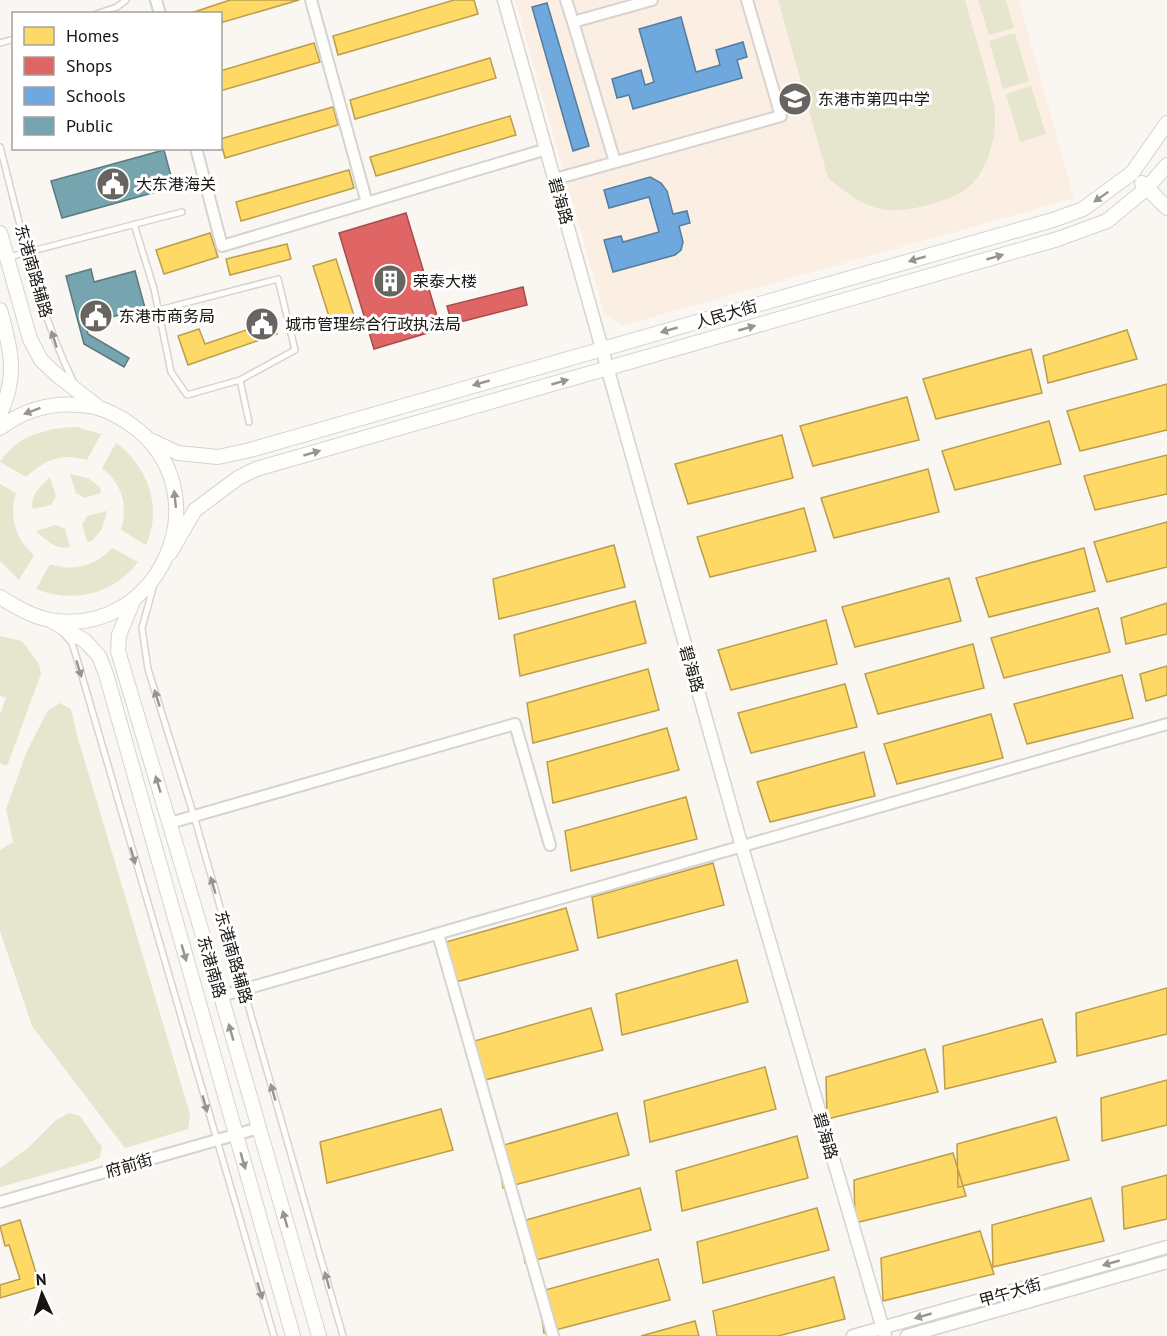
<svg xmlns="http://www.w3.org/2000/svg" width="1167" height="1336" font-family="'PT Sans','Noto Sans SC',sans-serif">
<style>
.built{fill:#fbefe4}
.green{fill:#e6e6cf}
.homes{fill:#ffd966;stroke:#ba9e4c;stroke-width:1.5}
.shops{fill:#e06666;stroke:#a44e4c;stroke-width:1.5}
.schools{fill:#6fa8dc;stroke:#557c9f;stroke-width:1.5}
.public{fill:#76a5af;stroke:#5a7a80;stroke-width:1.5}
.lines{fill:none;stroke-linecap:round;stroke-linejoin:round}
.service-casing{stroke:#d7d3cf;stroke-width:8}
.minor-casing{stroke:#d7d3cf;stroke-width:14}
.tertiary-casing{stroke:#d7d3cf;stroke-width:15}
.secondary-casing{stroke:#d7d3cf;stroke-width:16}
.service{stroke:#fefefd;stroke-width:5}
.minor{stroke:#fefefd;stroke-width:10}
.tertiary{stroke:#fefefd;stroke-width:12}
.secondary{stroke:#fefefd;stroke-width:14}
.oneway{fill:#979593}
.labels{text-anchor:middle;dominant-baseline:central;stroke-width:6;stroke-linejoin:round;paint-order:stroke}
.poi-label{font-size:16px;fill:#191511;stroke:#fff;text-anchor:start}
.street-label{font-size:16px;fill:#191511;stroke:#fff}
</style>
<rect width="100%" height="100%" fill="#faf6f2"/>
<!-- built -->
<path class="built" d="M515 0H1019L1074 198 621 326 604 313Z"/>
<!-- green -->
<path class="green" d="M778 0H965C974 35 987 70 994 106 999 131 988 174 966 189 956 197 941 201 928 205 882 217 864 208 828 178Z
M978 0H1006L1014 28 989 35Z
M1015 33 1029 81 1003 89 989 41Z
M1031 86 1046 134 1020 142 1006 94Z
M77 427 101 434 87 460C62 452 44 460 26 477L0 462C17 435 47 428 77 427Z
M116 443C148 466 163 508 146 545L121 530C128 505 123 485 102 468Z
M70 474 88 478 100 487 101 493 84 498 76 493Z
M50 477 56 496 51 505 33 509C29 496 42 485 50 477Z
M0 484 16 493C9 517 15 539 34 555L19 580 0 561Z
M107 511 102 529 92 541 87 542 82 524 87 516Z
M56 525 65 529 70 547C56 551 45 539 36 531Z
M112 548 138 562C114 594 73 604 36 589L50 564C74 572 95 566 112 548Z
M0 636 22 641 39 664 41 674 7 766 0 763V714L6 698 0 696Z
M60 703 71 709 77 735 190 1114 188 1129 125 1148 32 1026 0 931V850L13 842 6 809 27 751 48 710Z
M69 1113 80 1116 96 1139 102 1147 100 1157 93 1161 0 1187V1168L28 1148 56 1120Z"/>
<!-- homes -->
<path class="homes" d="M230 0H299L220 23V14H188Z
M454 0H474L478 14 338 55 333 36Z
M314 43 320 62 220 91V71Z
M490 58 496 78 355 119 350 100Z
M333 107 338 125 225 158 220 139Z
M510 116 516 135 376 176 370 157Z
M349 170 354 188 241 221 236 202Z
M210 233 218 257 164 274 156 250Z
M287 244 291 259 230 275 226 259Z
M336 259 356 322 333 329 313 266Z
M273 321 277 334 188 365 178 336 199 329 205 344Z
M1127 330 1137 359 1048 383 1043 356Z
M1031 349 1042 393 936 419 923 379Z
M1167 384V430L1080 451 1067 411Z
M907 397 919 440 813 466 800 426Z
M1049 421 1061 464 955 490 942 451Z
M782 435 793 478 688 504 675 464Z
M1167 455V494L1095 510 1084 476Z
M928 469 939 512 834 538 821 498Z
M804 508 816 551 710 577 697 537Z
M1167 522V567L1107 582 1094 542Z
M614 545 625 587 499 619 493 579Z
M1084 548 1095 591 989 617 976 578Z
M949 578 961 621 855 647 842 607Z
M635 601 646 643 520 676 514 635Z
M1167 603V634L1126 644 1121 618Z
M1098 608 1110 652 1004 678 991 638Z
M826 620 837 664 731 690 718 650Z
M973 644 984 688 878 714 865 674Z
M1167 666V695L1146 701 1140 674Z
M648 669 659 710 533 743 527 703Z
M1122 675 1133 718 1027 744 1014 704Z
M845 684 857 727 751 753 738 713Z
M991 714 1003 758 897 784 884 744Z
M667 728 679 770 553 803 547 762Z
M864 752 875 796 770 822 757 782Z
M686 797 697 839 571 871 565 831Z
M713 863 724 905 598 938 592 897Z
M566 908 578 950 452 983 446 942Z
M737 960 748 1002 622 1035 616 994Z
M1167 988V1034L1077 1056 1076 1013Z
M591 1008 603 1050 477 1082 471 1042Z
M1042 1019 1056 1062 945 1089 943 1046Z
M925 1049 938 1092 827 1119 826 1077Z
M765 1067 776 1109 650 1142 644 1101Z
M1167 1080V1125L1102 1141 1101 1098Z
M441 1109 453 1150 327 1183 320 1142Z
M617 1113 629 1155 503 1188 497 1147Z
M1056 1117 1069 1160 958 1187 957 1144Z
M797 1136 808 1178 682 1211 676 1171Z
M953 1153 966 1196 855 1223 854 1180Z
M1167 1175V1219L1124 1229 1122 1187Z
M640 1188 651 1230 525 1263 519 1222Z
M1091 1198 1104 1241 993 1267 992 1225Z
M817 1208 829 1250 703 1283 697 1242Z
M20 1220 40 1286 0 1298V1285L20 1279 9 1245 5 1246 0 1226Z
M980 1231 994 1274 883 1301 881 1258Z
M658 1259 670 1300 544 1333 538 1292Z
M834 1277 845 1319 778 1336H717L713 1311Z
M695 1321 699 1336H641Z"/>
<!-- shops -->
<path class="shops" d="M406 213 441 329 374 349 339 233Z
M523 287 527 305 452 324 447 306Z"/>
<!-- schools -->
<path class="schools" d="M547 3 589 146 573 151 532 7Z
M681 17 696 72 720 65 716 50 743 42 747 57 737 60 742 78 633 109 629 95 617 98 612 79 641 70 645 85 654 82 639 29Z
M650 177 661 183 667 191 673 214 687 211 690 223 679 226 683 242 681 250 675 255 613 272 604 240 621 236 623 242 659 232 649 197 609 208 604 190Z"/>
<!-- public -->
<path class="public" d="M164 150 174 187 62 218 51 181Z
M91 269 94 282 135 271 145 308 86 324 88 334 129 358 124 367 84 344 66 276Z"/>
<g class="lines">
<defs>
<path id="service" d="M96 14 117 7 126 0
M0 43 14 39
M0 147C21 226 37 309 74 383
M134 224 154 289 171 372 187 395 240 380 249 422
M9 257 182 212
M159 310 278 279 295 350 240 380
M154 584 142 628 148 669 194 816 343 1336
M64 634 72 643 80 669 274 1336"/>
<path id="minor" d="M156 0 160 14
M311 0 367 203
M566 0 573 22
M196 148 222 246 547 149
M615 162 573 22 652 0
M555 179 781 116 747 0
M170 823 515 724 550 845
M438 934 553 1336
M221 996 1167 724
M0 1202 259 1128"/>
<path id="tertiary" d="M504 0 742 847 885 1336
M853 1336 1167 1247
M907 1336 1167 1262"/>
<path id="secondary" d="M1142 183 1167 208
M0 233 30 339 41 360 57 375 97 406
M0 310C11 349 18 376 0 414
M0 428C26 408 57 401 90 406 108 409 124 419 138 430 222 500 156 639 50 620 31 616 16 607 0 597
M150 440 178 453 218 457 250 450 1053 220 1083 209 1132 173 1167 123
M170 553 195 510 238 478 256 469 1058 239 1107 221 1147 188 1167 165
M134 599 119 635 118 651 221 996 319 1336
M50 620 85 641 99 656 106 674 293 1336"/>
</defs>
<!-- service casing -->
<use href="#service" class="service-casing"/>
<!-- minor casing -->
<use href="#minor" class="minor-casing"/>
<!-- tertiary casing -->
<use href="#tertiary" class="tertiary-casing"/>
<!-- secondary casing -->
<use href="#secondary" class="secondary-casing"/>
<!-- service -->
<use href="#service" class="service"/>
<!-- minor -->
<use href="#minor" class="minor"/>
<!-- tertiary -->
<use href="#tertiary" class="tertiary"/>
<!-- secondary -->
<use href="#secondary" class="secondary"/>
</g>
<!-- one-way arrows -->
<defs><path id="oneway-solid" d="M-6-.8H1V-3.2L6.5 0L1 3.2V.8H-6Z" transform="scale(1.5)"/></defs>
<g class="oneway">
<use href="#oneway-solid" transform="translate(1101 197) rotate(145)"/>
<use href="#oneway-solid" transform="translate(995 257) rotate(-16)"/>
<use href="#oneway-solid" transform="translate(917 259) rotate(164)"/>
<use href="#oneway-solid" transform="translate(747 328) rotate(-16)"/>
<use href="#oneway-solid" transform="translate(669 330) rotate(164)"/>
<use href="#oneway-solid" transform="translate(54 339) rotate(-108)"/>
<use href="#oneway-solid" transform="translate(560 382) rotate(-16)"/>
<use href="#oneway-solid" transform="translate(481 383) rotate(164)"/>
<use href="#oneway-solid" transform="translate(32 411) rotate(159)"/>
<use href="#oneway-solid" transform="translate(312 453) rotate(-16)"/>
<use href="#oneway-solid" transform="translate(175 499) rotate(-96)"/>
<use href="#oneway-solid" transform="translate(79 669) rotate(73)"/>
<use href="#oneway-solid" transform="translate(157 698) rotate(-107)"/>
<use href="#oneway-solid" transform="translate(158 784) rotate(-107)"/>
<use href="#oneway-solid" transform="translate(133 856) rotate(74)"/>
<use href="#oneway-solid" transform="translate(213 885) rotate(-106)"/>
<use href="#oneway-solid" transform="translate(184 953) rotate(74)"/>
<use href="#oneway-solid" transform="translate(231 1032) rotate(-106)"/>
<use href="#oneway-solid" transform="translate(273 1092) rotate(-106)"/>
<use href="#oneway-solid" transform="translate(205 1104) rotate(74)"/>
<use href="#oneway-solid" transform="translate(243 1161) rotate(74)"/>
<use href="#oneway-solid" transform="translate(285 1219) rotate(-106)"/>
<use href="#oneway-solid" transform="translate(1111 1263) rotate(164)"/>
<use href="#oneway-solid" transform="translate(327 1280) rotate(-106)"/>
<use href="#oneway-solid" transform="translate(260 1291) rotate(73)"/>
<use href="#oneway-solid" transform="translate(923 1316) rotate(164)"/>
</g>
<!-- icons -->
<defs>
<symbol id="school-disc" viewBox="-11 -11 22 22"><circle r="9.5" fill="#686460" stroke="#fff"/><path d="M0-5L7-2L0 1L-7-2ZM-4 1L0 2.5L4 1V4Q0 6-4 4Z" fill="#fff"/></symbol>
<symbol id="civic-disc" viewBox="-11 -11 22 22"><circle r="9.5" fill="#686460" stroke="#fff"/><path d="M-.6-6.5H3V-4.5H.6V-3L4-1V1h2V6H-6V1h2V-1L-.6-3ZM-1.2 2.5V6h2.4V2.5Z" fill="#fff"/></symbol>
<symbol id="building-disc" viewBox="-11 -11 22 22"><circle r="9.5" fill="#686460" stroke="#fff"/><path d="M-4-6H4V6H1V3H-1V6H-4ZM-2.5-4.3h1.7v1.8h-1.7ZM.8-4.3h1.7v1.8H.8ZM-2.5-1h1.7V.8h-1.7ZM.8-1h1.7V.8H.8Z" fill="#fff"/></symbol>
</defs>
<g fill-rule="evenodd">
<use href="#school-disc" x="776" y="80" width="38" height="38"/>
<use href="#civic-disc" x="94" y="165" width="38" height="38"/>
<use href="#building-disc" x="371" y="262" width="38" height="38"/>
<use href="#civic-disc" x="77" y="297" width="38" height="38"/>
<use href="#civic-disc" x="243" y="305" width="38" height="38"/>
</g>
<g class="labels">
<!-- poi labels -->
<g class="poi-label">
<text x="818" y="99">东港市第四中学</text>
<text x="136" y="184">大东港海关</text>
<text x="413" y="281">荣泰大楼</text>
<text x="119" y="316">东港市商务局</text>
<text x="285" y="324">城市管理综合行政执法局</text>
</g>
<!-- street labels -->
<g class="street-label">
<text transform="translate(561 201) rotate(74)">碧海路</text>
<text transform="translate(34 271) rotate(74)">东港南路辅路</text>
<text transform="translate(726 314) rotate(-16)">人民大街</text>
<text transform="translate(692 669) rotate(74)">碧海路</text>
<text transform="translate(234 957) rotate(74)">东港南路辅路</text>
<text transform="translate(212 967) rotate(74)">东港南路</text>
<text transform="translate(826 1136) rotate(74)">碧海路</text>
<text transform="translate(129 1165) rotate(-16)">府前街</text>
<text transform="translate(1010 1292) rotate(-16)">甲午大街</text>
</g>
</g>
<!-- legend -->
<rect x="12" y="12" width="210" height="138" fill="#ffffff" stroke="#a3a1a0" stroke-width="1.5"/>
<rect x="24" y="27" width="30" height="18" fill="#ffd966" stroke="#a3a1a0" stroke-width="1.5"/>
<text x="66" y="42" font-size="18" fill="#191511">Homes</text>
<rect x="24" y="57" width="30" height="18" fill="#e06666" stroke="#a3a1a0" stroke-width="1.5"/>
<text x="66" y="72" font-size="18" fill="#191511">Shops</text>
<rect x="24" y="87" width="30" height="18" fill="#6fa8dc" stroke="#a3a1a0" stroke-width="1.5"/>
<text x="66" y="102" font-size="18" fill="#191511">Schools</text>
<rect x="24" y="117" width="30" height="18" fill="#76a5af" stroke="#a3a1a0" stroke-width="1.5"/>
<text x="66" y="132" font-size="18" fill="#191511">Public</text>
<!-- north arrow -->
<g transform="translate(42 1294) rotate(356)" stroke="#ffffff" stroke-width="4.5" paint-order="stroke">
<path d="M0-4.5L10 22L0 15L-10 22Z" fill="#191511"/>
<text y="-9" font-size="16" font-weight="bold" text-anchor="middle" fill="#191511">N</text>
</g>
</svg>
